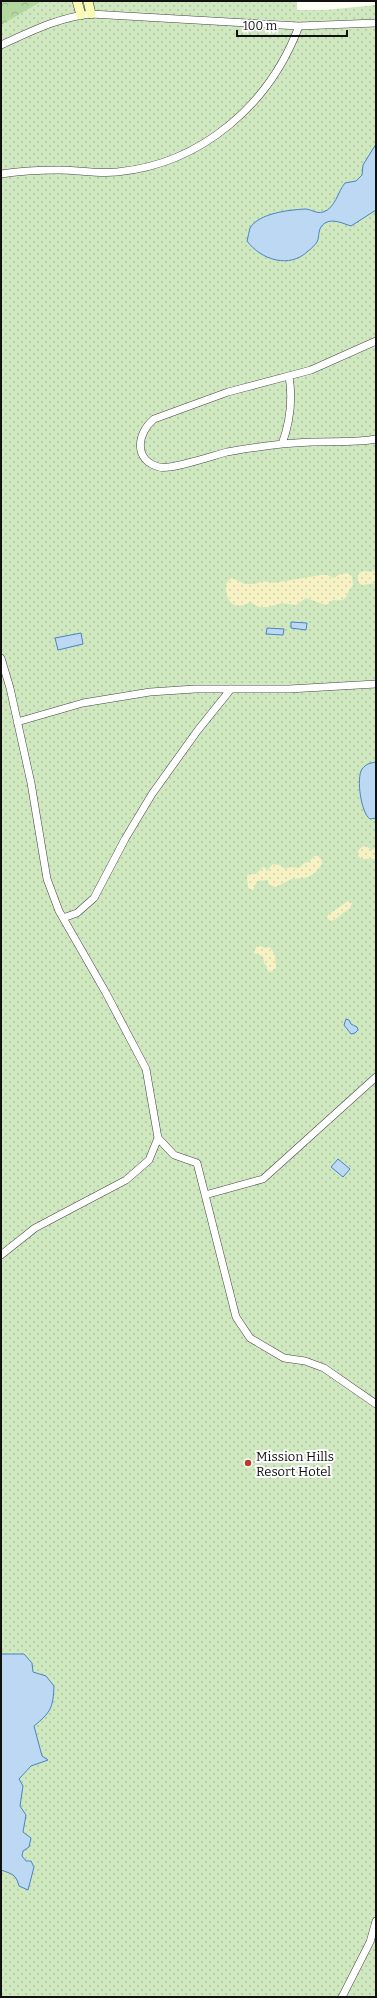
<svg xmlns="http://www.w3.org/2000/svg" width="377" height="1998" font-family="Bitter,serif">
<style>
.grass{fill:url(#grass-dots)}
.forest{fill:url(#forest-crowns)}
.sand{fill:url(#sand-dots)}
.water{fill:#bcd8f3;stroke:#4784c6}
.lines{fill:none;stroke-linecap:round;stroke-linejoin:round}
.street-casing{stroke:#444;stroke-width:8}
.secondary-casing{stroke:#333;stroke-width:10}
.street{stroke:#fff;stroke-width:7}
.secondary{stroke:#f9fab4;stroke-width:9}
.poi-dot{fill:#ba3a30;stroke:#fff;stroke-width:1.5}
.labels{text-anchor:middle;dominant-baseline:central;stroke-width:4;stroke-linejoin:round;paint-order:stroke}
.poi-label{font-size:13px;fill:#111;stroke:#fff;text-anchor:start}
</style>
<defs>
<pattern id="grass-dots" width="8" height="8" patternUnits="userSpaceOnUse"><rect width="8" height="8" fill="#cfe8bf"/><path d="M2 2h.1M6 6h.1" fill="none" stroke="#b1c6a3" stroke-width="1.8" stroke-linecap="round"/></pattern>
<pattern id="forest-crowns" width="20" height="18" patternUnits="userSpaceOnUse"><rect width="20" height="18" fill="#b2d89f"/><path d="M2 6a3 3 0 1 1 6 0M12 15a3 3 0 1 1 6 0" fill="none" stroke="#98b888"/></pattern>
<pattern id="sand-dots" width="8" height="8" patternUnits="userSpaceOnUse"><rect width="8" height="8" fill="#f7f2c4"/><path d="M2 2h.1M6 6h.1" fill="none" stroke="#d3cea7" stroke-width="1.8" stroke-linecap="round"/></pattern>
</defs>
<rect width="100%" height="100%" fill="#fefef5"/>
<!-- grass -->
<path class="grass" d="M1 1H297V10H325L376 5V1997H1Z"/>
<!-- forest -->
<path class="forest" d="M1 1H42L1 25Z"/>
<!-- sand -->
<path class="sand" d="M376 570V583L362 585 358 582V574L363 571 371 572Z
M347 573 352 576 353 585C344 595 350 602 333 600L326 605 306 598 296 605 281 603 269 607H259L250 602C233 613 223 598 227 582L232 578 245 584H254L263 581 274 583 321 575H327L334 578 340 574Z
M366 846 372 850 376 848V859H362L358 856V851L362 847Z
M314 856H318L321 859 322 864 314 874 305 878 291 879 276 887 269 885 268 880 257 881 253 890 248 888 247 876 250 874H256L263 867 266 868V872L273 864 280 865 285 869 291 867 299 868 304 863 309 862Z
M348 901 352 903 350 908C343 912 338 919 331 921L327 918 328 915Z
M260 946 264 948 270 947 275 955 276 968 271 972 267 970V966L264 963 263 956 254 953 256 947Z"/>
<!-- water -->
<path class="water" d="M376 144V210L351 226C344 224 333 218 325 223 317 228 320 236 317 242 315 245 311 249 308 251 290 269 261 260 247 241 248 237 249 232 250 228 259 213 289 210 305 209 311 209 316 214 323 212 335 209 338 191 345 183L356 181 362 175 363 165Z
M291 622 307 623 306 630 291 628Z
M267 628 284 629 283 635 266 634Z
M81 633 83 644 58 650 55 638Z
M376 762V818L370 819C361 813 356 778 362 769 366 764 370 763 376 762Z
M346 1019 349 1020 351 1024 357 1027 358 1030 355 1033 351 1034 344 1025Z
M338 1159 350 1169 343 1177 331 1167Z
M1 1654H24L32 1663 33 1672 46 1676 54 1686C53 1708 51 1712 34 1726L42 1756 48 1760 31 1766 19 1779 23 1786 20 1806 26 1815 23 1832 31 1838 29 1847 23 1851 22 1856 26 1861H31L34 1867 28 1890 19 1886C16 1874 12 1874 1 1870Z"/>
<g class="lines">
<defs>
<path id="street" d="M1 45C30 32 59 17 91 14L299 26 376 23
M1 174C20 171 39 170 59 170 78 170 97 174 117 172 202 164 270 104 299 26
M376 341 311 370 228 392 154 419C137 433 133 460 159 467 171 470 212 456 227 452 255 447 284 443 312 442 333 441 355 443 376 439
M282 444C290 422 293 400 289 376
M1 658 10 688 31 783 47 879 59 911 106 993 146 1069 158 1138 149 1160 126 1180 35 1228 1 1255
M17 722 83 703 150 692 195 689H289L376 684
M63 918 77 913 94 898 125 839 152 794 198 730 231 689
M158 1138 174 1155 197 1163 236 1317 250 1338 284 1358 305 1361 324 1368 376 1404
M205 1195 263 1179 376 1077
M342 1997 370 1942 376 1921"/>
<path id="secondary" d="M77 1 81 15
M88 1 91 14"/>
</defs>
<!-- street casing -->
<use href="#street" class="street-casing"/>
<!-- secondary casing -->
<use href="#secondary" class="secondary-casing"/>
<!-- street -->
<use href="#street" class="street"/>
<!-- secondary -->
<use href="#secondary" class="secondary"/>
</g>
<!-- markers -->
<circle class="poi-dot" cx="248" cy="1463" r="4"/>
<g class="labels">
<!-- poi labels -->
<g class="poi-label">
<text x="256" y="1456">Mission Hills<tspan x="256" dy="15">Resort Hotel</tspan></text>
</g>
</g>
<!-- border -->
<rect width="377" height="1998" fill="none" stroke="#111111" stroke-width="4"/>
<!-- scale -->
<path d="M237 30v6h110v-6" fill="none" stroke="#111111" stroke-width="2"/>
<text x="243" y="30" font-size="12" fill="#111111" stroke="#ffffff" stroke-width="3" paint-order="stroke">100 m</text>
</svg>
